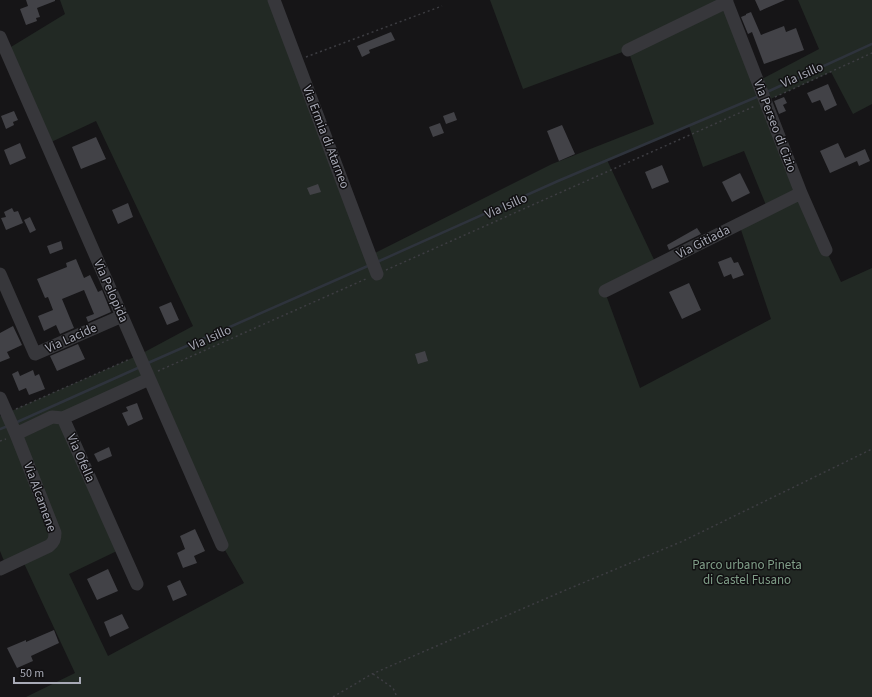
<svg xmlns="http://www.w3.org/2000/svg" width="872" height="697" font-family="'Source Sans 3',sans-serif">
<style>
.green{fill:#222924;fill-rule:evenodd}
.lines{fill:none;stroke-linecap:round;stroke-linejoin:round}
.stream{stroke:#2e333c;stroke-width:2.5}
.building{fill:#424247}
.path{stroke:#3d3d42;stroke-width:1.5;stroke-dasharray:2 3;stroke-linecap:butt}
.minor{stroke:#37373b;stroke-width:13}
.labels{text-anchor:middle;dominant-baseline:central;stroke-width:3;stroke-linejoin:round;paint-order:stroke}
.street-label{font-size:13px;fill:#a8aab6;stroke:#111012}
.park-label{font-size:13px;fill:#819f89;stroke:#111012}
</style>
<rect width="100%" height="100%" fill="#161517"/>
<!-- green -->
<path class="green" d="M60 0H274L371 255 552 164 654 124 628 50 523 89 490 0H726L758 81 819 49 798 0H872V104L853 114 831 72 766 101 826 250 841 282 872 268V697H26L75 673 22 559 6 566 0 551V416L139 355 193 326 96 121 47 144 6 50 65 14ZM689 126 703 167 744 151 768 210 739 224 771 319 640 388 605 292 657 266 607 160ZM149 379 222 545 244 583 108 656 69 574 121 549 63 418Z"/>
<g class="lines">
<!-- stream -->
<path class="stream" d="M767 92 872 44
M377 262 558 181 759 96
M148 363 370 265
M15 423 140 367
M0 429 8 426"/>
</g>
<!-- building -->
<path class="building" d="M26 0H55V1L37 8 40 17 36 18 37 21 26 25 20 9 28 6Z
M755 0H785L760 11Z
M751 12 761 35 784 26 786 32 796 28 804 50 764 64 752 32 748 34 741 17 746 15V14Z
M391 32 395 40 369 50 370 53 362 57 357 46Z
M828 84 837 105 825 111 820 100 812 103 807 93Z
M784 97 787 103 783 105 786 111 779 114 774 101Z
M14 111 18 120 13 122 14 125 6 129 1 116Z
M454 112 457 120 446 124 443 116Z
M440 123 444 133 433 137 429 127Z
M562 125 575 154 559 161 547 131Z
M96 137 106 159 81 169 72 147Z
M20 143 26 158 10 165 4 150Z
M838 143 845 158 865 149 870 161 859 166 857 161 830 173 820 151Z
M662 165 669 182 652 189 645 172Z
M740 173 750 193 732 202 722 182Z
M318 184 321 192 310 195 307 188Z
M128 203 133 217 118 224 112 210Z
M12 208 14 212 18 211 23 223 6 230 1 218 6 217 4 212Z
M30 217 36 230 30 233 24 220Z
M697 228 701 234 669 250 667 245Z
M61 241 63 249 50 254 47 246Z
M731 257 734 263 738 262 744 275 733 279 731 274 724 277 718 262Z
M76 259 84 278 90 275 98 292 102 290 111 312 88 322 86 317 94 314 84 290 62 299 74 328 60 334 56 325 44 331 38 316 53 310 48 297 45 298 37 279 67 267 66 263Z
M689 283 701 310 682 319 669 292Z
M171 302 179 320 167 325 159 307Z
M13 326 22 345 7 352 10 358 0 362V333Z
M78 344 85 359 57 371 50 356Z
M425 351 428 361 418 364 415 354Z
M33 370 35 376 39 374 45 389 29 395 26 388 19 391 12 374 18 371 20 376Z
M137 403 143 419 128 426 122 413 128 411 126 407Z
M109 447 112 456 98 462 94 454Z
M195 529 205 551 194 556 197 563 183 568 177 553 185 549 180 536Z
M108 569 118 591 97 600 87 579Z
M180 580 187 595 173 601 167 586Z
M122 614 129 628 110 637 104 622Z
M54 630 59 643 31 656 33 661 17 668 7 648 26 640V642Z"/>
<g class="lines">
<!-- path -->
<path class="path" d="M306 57 442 6
M775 97 872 53
M386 270 755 106
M158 371 368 278
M16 409 130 359
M0 441 6 439
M373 674 393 688 397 697
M333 697 372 674 561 592 683 541 872 449"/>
<!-- minor -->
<path class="minor" d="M274 0 377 274
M726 0 801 193 826 250
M0 37 222 545
M628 50 727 2
M0 274 35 354 122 316
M605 291 801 193
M0 398 16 434 55 533C55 539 54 542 49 546L0 569
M63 418 137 584
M16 434 52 417 63 418 149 379"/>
</g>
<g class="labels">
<!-- street labels -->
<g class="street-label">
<text transform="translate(802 75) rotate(-24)">Via Isillo</text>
<text transform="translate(775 126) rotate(69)">Via Perseo di Cizio</text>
<text transform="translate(326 137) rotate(69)">Via Ermia di Atarneo</text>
<text transform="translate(506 206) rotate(-24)">Via Isillo</text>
<text transform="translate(703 242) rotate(-27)">Via Gitiada</text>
<text transform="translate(111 291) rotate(66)">Via Pelopida</text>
<text transform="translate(71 338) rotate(-24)">Via Lacide</text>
<text transform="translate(210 338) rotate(-24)">Via Isillo</text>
<text transform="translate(81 458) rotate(66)">Via Ofella</text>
<text transform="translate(40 497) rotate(70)">Via Alcamene</text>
</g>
<!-- park labels -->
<g class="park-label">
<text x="747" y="565">Parco urbano Pineta<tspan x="747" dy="15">di Castel Fusano</tspan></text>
</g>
</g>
<!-- scale -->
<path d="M14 677v6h66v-6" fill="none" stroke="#a8aab6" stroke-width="2"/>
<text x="20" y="677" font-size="12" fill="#a8aab6" stroke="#111012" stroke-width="3" paint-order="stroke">50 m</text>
</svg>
